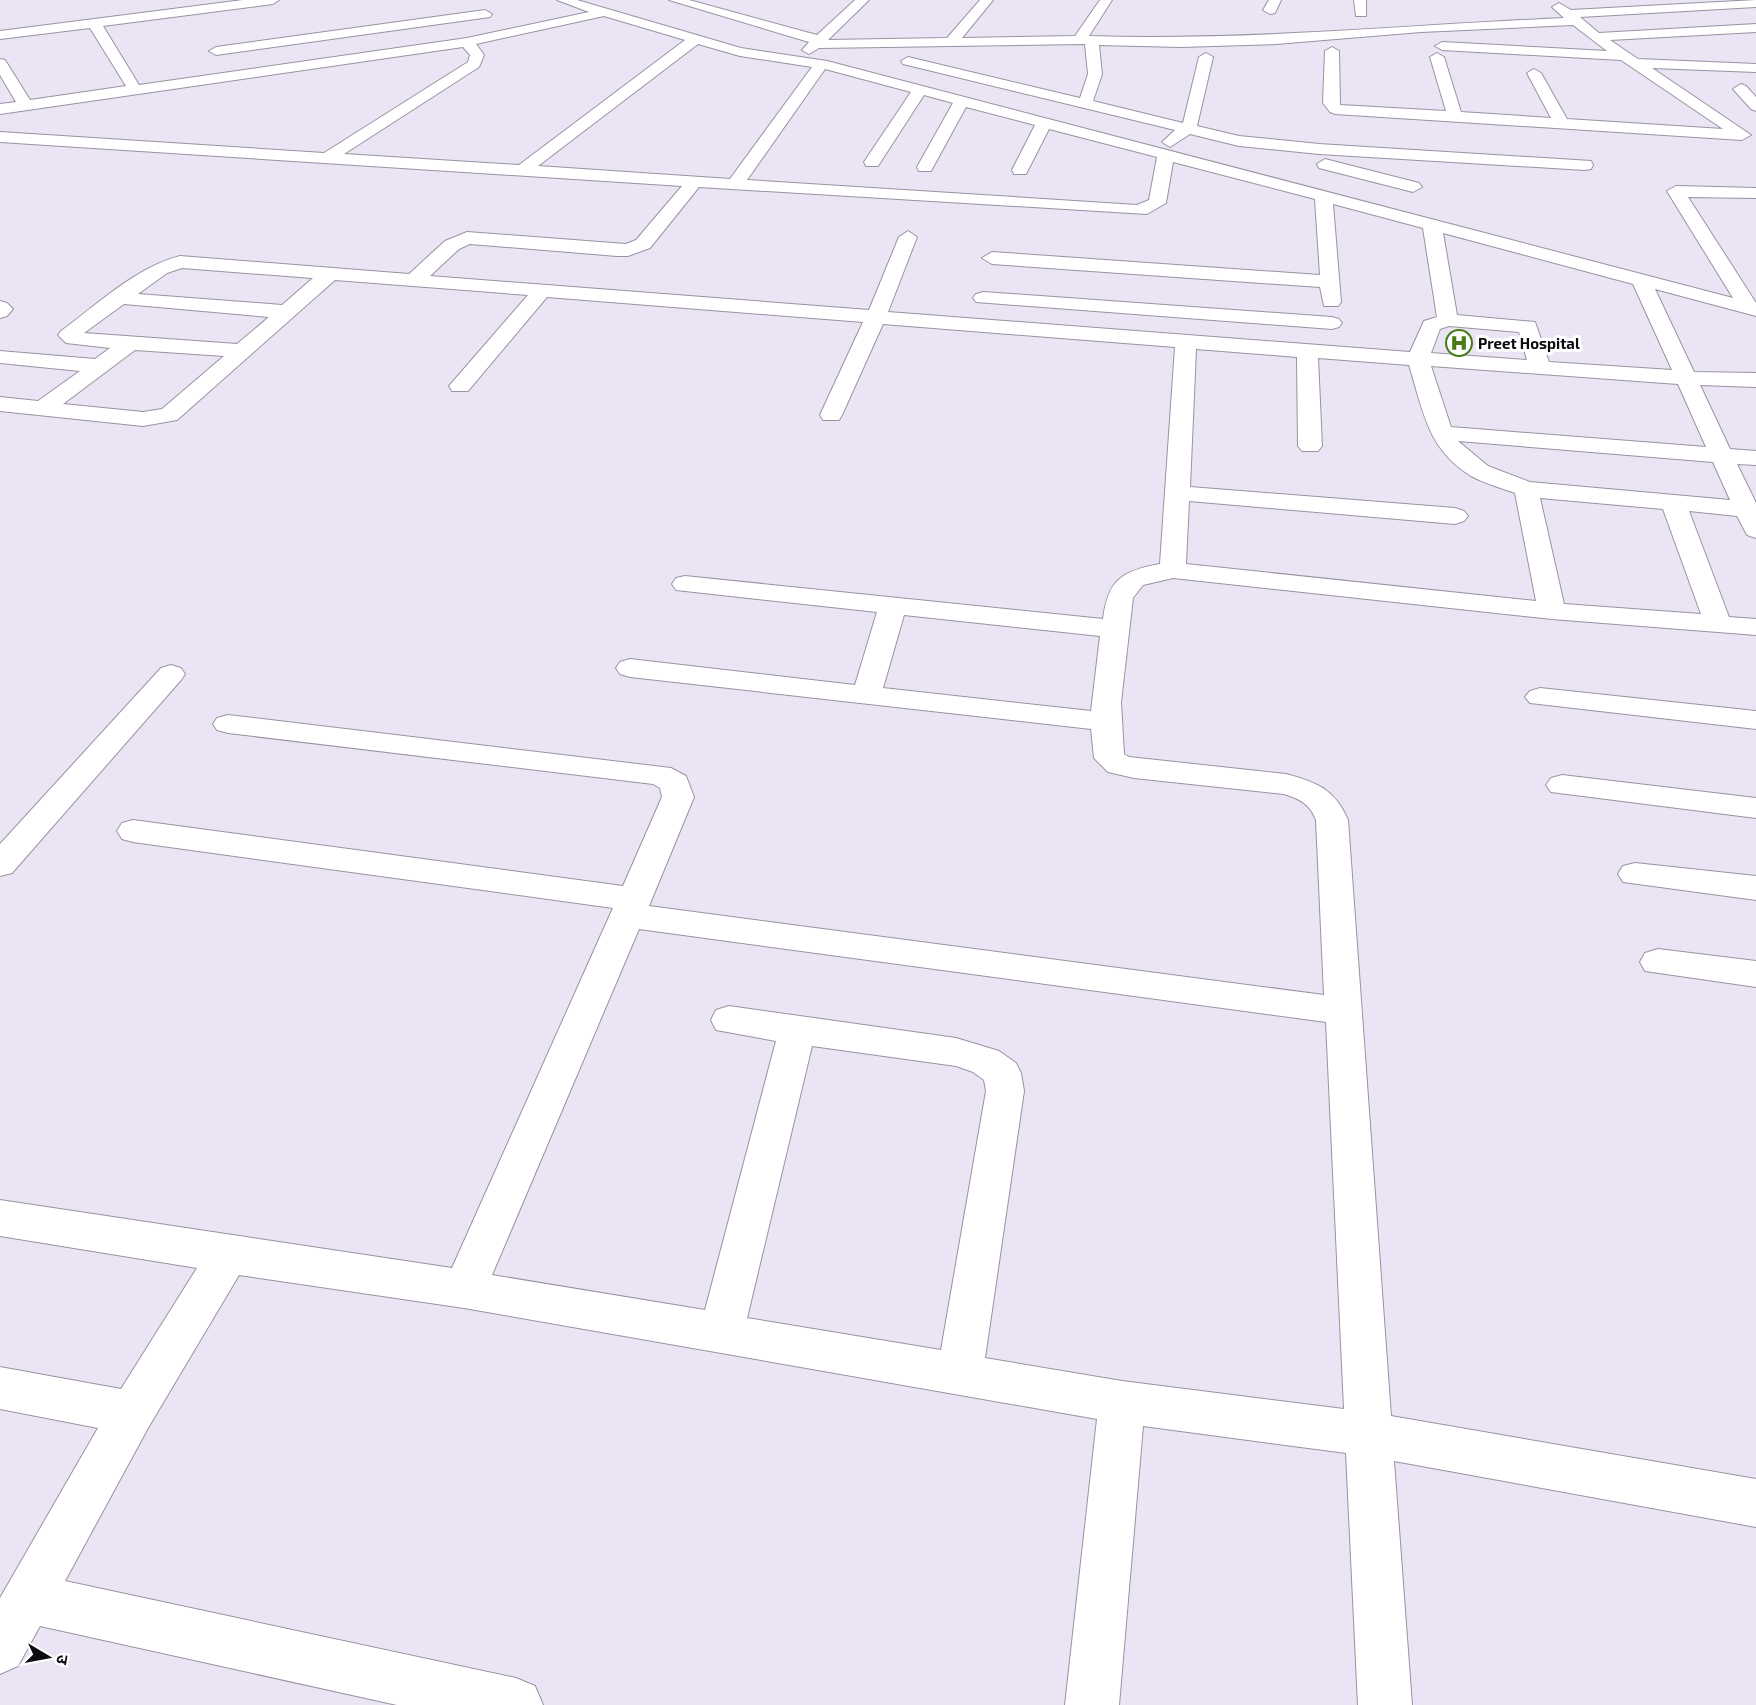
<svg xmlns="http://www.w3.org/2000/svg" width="1756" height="1705" font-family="'Exo 2','Noto Sans Devanagari',sans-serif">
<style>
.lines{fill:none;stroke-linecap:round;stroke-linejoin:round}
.minor-casing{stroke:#9992a2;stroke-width:2}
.minor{fill:#fff;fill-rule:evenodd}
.labels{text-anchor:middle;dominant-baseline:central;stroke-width:6;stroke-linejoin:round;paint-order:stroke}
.far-poi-label{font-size:15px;font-weight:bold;fill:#0d0b10;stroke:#fff;text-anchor:start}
</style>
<rect width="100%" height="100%" fill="#ebe4f5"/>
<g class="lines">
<defs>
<path id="minor" d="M243 0H279L273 4 103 26 139 85 467 38 589 12 557 0H577L741 48 827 61 1733 298 1667 191 1676 186 1756 188V198L1688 197 1756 303V316L1655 289 1694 372 1756 373V387L1700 385 1730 449 1756 451V465L1737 464 1756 503V538L1747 535 1737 516 1689 511 1729 617 1756 619V635L1552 619 1173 578 1143 585 1133 598 1121 702 1124 754 1129 757 1286 774C1316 782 1335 789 1348 820L1391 1416 1756 1479V1527L1394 1461 1412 1705H1358L1346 1453 1143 1426 1119 1705H1065L1097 1419 464 1308 239 1275 148 1428 65 1581 516 1678 535 1686 543 1705H397L40 1626 18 1666 0 1674V1598L98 1428 0 1409V1367L121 1389 197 1268 0 1236V1200L452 1268 613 908 133 842 122 839 117 831 122 823 133 820 623 886 662 797 660 788 653 784 228 733 217 730 213 724 217 718 228 715 671 768 686 776 694 797 649 906 1324 995 1316 820C1310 804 1300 799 1284 794L1134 778 1108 772 1094 758 1091 729 630 677 620 674 616 668 620 662 630 659 855 685 877 612 676 590 672 584 676 578 685 576 1103 619C1108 580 1121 571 1160 564L1175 347 883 324 842 415 839 420H823L820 415 863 322 547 297 468 391H452L449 386 528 295 335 280 177 420 143 426 0 411V397L38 401 80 371 0 363V351L95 359 110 348 66 343 58 335 61 331C97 305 136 267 180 256L409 274 445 241 467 232 626 244 636 240 682 186 0 142V132L324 153 468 62 470 55 463 47 0 114V104L16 102 0 75V59L5 60 30 100 126 86 90 28 0 39V31ZM604 16 685 40 519 165 344 154 479 67 484 55 476 44ZM698 44 740 56 812 67 730 179 538 166ZM825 69 911 92 864 162 866 166H878L924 95 953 103 917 167 919 171H931L966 107 1035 125 1012 170 1014 174H1026L1049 129 1157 157 1149 200 1137 205 747 180ZM1173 162 1315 199 1320 275 992 252 982 258 992 264 1320 287 1324 306H1338L1341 302 1333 204 1423 228 1437 317 1424 321 1410 352 888 312 917 237 908 231 899 237 869 310 430 276 459 249 470 244 617 256H628L650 248 699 187 1147 214 1166 203ZM1443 233 1633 284 1672 370 1549 362 1535 322 1457 315ZM182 268 313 278 282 305 138 294 167 273ZM124 304 269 317 237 344 84 333ZM1449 326 1519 332 1527 360 1431 353 1440 329ZM1196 349 1297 357 1298 446 1302 451H1318L1322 446 1318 358 1409 365C1423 410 1427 449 1471 476 1484 483 1501 488 1515 493L1536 601 1186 564 1189 501 1455 524 1464 521 1468 516 1464 511 1455 508 1190 487ZM135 350 224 356 162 409 143 412 63 404ZM1431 366 1678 384 1706 447 1451 427ZM1458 441 1713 462 1730 500 1530 482 1488 466ZM1540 498 1663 509 1701 614 1564 604ZM904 615 1100 636 1091 711 883 688ZM639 929 1326 1022 1344 1409 1122 1381 985 1358 1024 1091 1021 1073 1016 1063 999 1051 956 1038 729 1006 716 1010 711 1020 716 1030 776 1041 705 1310 492 1275ZM812 1046 956 1066 973 1072 984 1080 986 1091 941 1350 747 1318Z
M669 0H689L817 35 855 0H869L828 40 947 38 980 0H993L962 38 1075 36 1100 0H1112L1089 36C1247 41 1405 25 1564 18L1552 7 1559 3 1571 10 1756 0V7L1580 17 1599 33 1756 24V32L1610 40 1638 59 1756 64V72L1652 68 1751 135 1742 140 1335 114 1330 112 1323 103 1325 51 1332 47 1339 51 1340 105 1446 111 1430 57 1437 53 1444 57 1461 112 1551 118 1527 73 1534 69 1541 73 1567 119 1723 129 1621 60 1442 50 1435 46 1442 42 1607 51 1573 25 1421 32 1276 44 1181 47 1099 45 1102 74 1093 101 1183 123 1199 57 1206 53 1213 57 1197 126 1239 136 1319 144 1591 161 1593 165 1591 169 1585 170 1319 154 1239 146 1190 134 1170 147 1162 142 1175 130 903 64 901 61 908 57 1080 98 1088 74 1085 44 819 48 809 54 802 50 809 42Z
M1269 0H1281L1275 13 1270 14 1263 10Z
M1354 0H1366V16H1356Z
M485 10 492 14 490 17 216 55 209 51 216 47Z
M1741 84 1746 86 1756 97V111L1751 109 1733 89Z
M1325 159 1419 183 1422 187 1413 192 1319 168 1317 164Z
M983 292 1332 317 1339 319 1342 323 1339 327 1332 329 976 302 973 298 976 294Z
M0 301 7 303 13 309 7 316 0 318Z
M171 665 181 668 185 674 181 680 12 873 0 876V844L161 668Z
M1540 688 1756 711V729L1530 703 1525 697 1530 691Z
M1562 775 1756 798V818L1551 792 1546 785 1551 778Z
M1635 863 1756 876V900L1623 882 1618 874 1623 866Z
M1658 949 1756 961V987L1645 971 1640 962 1645 953Z"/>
</defs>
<!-- minor casing -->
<use href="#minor" class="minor-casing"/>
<!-- minor -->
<use href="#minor" class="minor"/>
</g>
<!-- icons -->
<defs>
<symbol id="hospital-ring" viewBox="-11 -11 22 22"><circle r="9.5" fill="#fff" stroke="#457d14" stroke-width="1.5"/><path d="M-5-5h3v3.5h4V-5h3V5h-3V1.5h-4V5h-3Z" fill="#457d14"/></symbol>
</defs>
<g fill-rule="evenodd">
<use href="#hospital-ring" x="1444" y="328" width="30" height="30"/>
</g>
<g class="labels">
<!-- far-poi labels -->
<g class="far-poi-label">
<text x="1478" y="343">Preet Hospital</text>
</g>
</g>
<!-- north arrow -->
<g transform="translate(48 1657) rotate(100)" stroke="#ffffff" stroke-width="4.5" paint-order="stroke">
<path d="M0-4.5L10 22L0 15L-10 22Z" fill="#0d0b10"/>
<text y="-9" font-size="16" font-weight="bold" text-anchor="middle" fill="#0d0b10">उ</text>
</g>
</svg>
